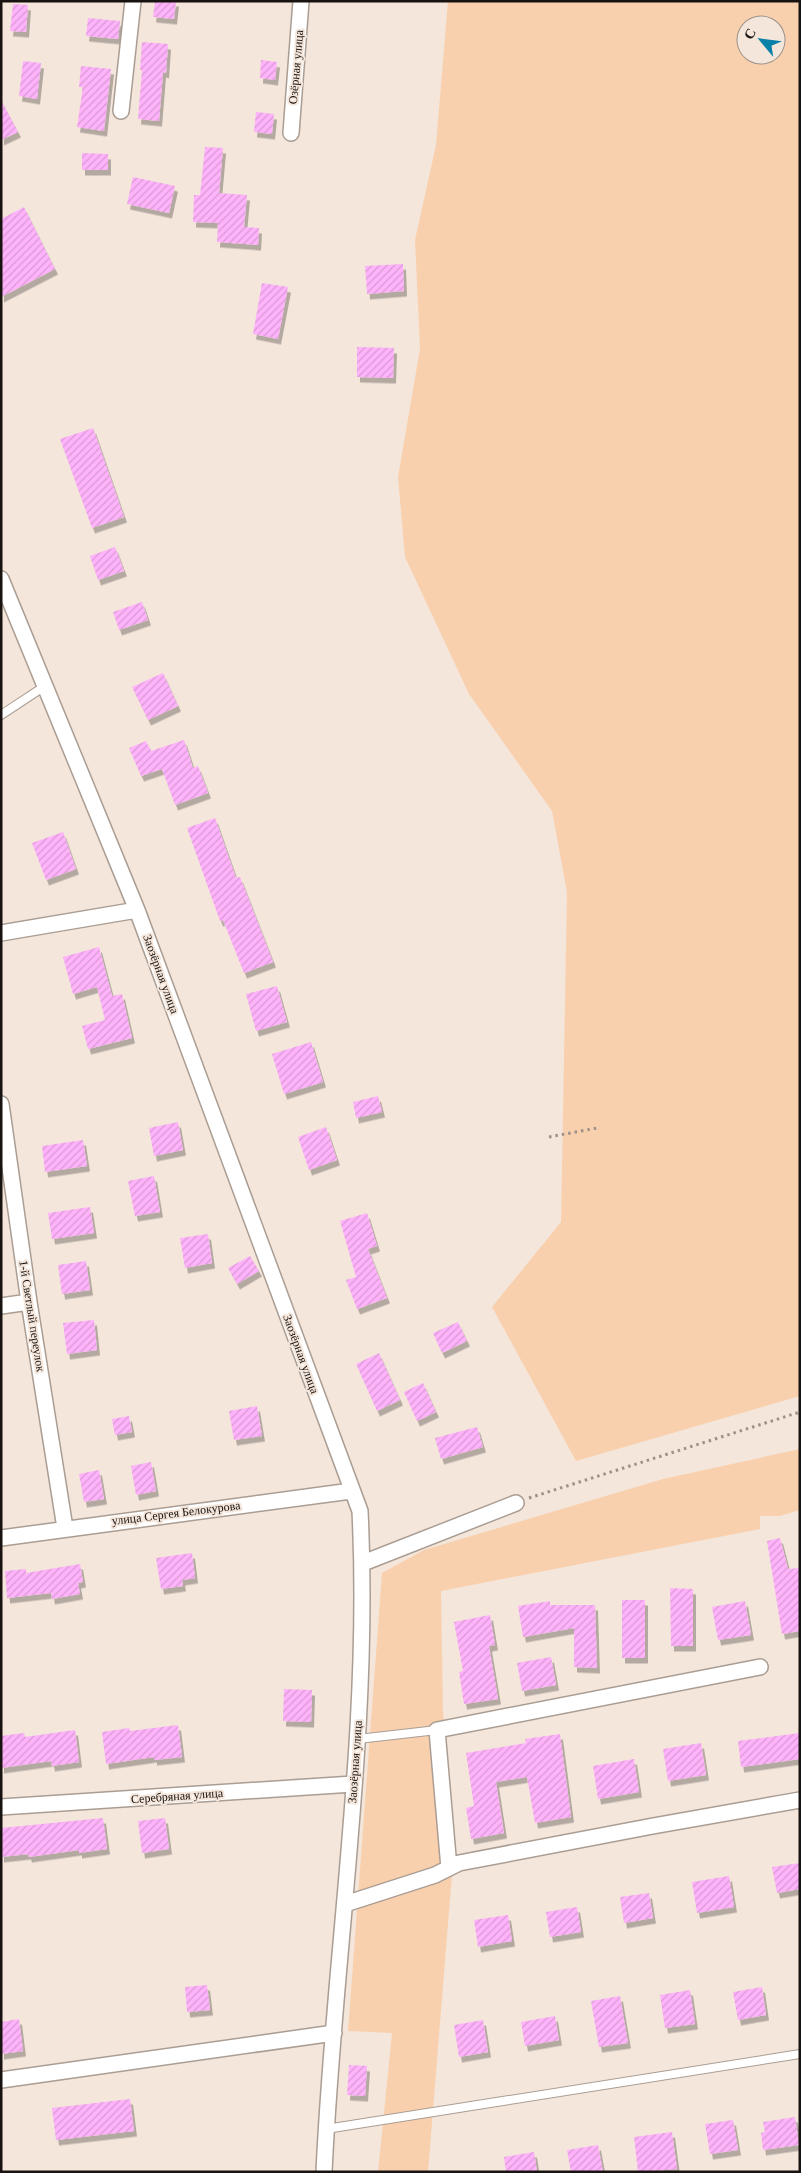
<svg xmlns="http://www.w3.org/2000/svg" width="801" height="2173" font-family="'Times New Roman',serif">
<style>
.green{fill:#f9d0ae;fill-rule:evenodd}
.building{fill:url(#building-hatch);filter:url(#shadow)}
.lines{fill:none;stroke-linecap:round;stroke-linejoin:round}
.lane-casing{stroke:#aa9d93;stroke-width:10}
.street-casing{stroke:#aa9d93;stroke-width:18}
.path{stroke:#9c9189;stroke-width:3;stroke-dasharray:2.5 4;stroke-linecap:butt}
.lane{stroke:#fff;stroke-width:8}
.street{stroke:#fff;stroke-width:15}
.labels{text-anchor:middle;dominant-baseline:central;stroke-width:4;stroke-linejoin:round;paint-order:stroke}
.street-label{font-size:12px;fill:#181310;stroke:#f4e6db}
</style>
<defs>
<pattern id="building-hatch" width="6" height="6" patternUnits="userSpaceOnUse" patternTransform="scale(1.25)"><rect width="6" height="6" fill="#feb3fa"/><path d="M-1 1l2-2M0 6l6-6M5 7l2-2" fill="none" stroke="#d999d5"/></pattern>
<filter id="shadow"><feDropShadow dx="3" dy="5.5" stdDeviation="0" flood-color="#0004"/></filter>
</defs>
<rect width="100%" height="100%" fill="#f4e6db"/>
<!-- green -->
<path class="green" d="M448 1H800V1396L576 1461 492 1307 561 1222 567 892 552 811 469 694 405 557 398 477 420 349 415 240 436 145ZM746 25H776V55H746Z
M800 1449V1510L780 1516H760V1529L441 1591 443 1711 453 1862 428 2172H378L392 2033 348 2031 382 1573 424 1550 663 1479Z"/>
<!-- building -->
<path class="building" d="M155 1H176L174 19 153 17Z
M13 4 28 5 26 32 10 31Z
M88 18 120 21 118 39 86 36Z
M142 42 168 44 166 73 163 72 159 121 138 119 142 70H140Z
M261 60 277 62 275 80 260 78Z
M23 61 41 63 37 99 19 96Z
M81 66 111 69 104 131 77 127 83 87H79Z
M1 100 18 132 1 140Z
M256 112 274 114 272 134 254 132Z
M205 147 223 148 219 193 247 195 244 227 259 228 258 245 217 242 218 223 193 222 194 195H200Z
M82 153 108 154V170H82Z
M133 177 175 186 169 213 127 204Z
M24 207 55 269 1 297V219Z
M403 264 404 291 367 294 365 266Z
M262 283 288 287 278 339 253 334Z
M357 347 394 348 393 378 357 377Z
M93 428 124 517 92 528 60 439Z
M115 547 124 571 98 580 90 556Z
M142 602 148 620 119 630 113 612Z
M163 673 178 706 148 720 132 687Z
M184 740 193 768 198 766 208 793 175 805 162 769 141 776 129 748 146 741 151 751Z
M215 818 236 878 240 877 273 962 244 973 223 920 220 921 187 828Z
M63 832 76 869 46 880 32 843Z
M99 947 112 996 122 994 132 1038 88 1049 82 1026 105 1020 97 987 73 994 63 957Z
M277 986 287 1022 256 1031 246 994Z
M311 1042 323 1082 284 1094 272 1054Z
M378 1096 382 1112 356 1118 353 1102Z
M178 1122 183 1150 154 1156 149 1128Z
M326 1127 337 1160 309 1170 298 1137Z
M83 1140 87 1166 45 1172 42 1146Z
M154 1176 160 1212 135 1216 128 1181Z
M90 1207 94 1233 52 1239 48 1213Z
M367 1213 377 1246 368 1249 387 1298 357 1309 346 1280 356 1277 340 1221Z
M208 1234 212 1263 185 1268 180 1238Z
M250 1256 259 1271 237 1284 228 1268Z
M86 1261 90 1290 62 1294 58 1265Z
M94 1320 97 1350 67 1354 63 1323Z
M458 1322 467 1341 442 1353 433 1333Z
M379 1353 400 1400 377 1411 356 1364Z
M423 1383 436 1412 417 1421 404 1392Z
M257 1406 262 1436 234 1440 229 1411Z
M129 1416 132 1432 115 1435 112 1419Z
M477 1427 483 1447 441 1459 435 1438Z
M151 1462 156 1491 136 1495 131 1466Z
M99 1470 104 1499 84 1502 79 1474Z
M780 1538 788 1569 800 1568V1631L782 1634 767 1541Z
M192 1553 195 1578 182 1580 183 1586 161 1589 156 1558Z
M80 1564 83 1582 78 1583 80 1594 52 1599 51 1593 7 1598 5 1571 26 1569V1573Z
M670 1588 693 1589V1646H671Z
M622 1600H645V1658H622Z
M550 1601V1605H595L597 1668 574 1667V1628L523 1637 518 1606Z
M745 1601 751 1635 718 1640 712 1607Z
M490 1615 495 1645 489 1646 498 1699 464 1704 459 1672 463 1671 454 1622Z
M551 1657 556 1685 522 1691 517 1663Z
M284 1689 312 1690 311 1722 283 1721Z
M178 1725 182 1757 154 1760V1757L106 1764 102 1732 129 1728 130 1731Z
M75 1730 79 1762 52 1766 51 1761 1 1768V1736L24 1733 25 1737Z
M800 1733V1759L741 1767 738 1741Z
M560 1734 571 1817 535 1823 527 1777 496 1782 504 1833 471 1839 466 1808 474 1806 466 1753 526 1743 525 1739Z
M701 1743 706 1775 668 1781 663 1749Z
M634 1759 639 1792 598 1799 593 1766Z
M103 1818 107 1849 79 1853V1850L29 1857 28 1854 1 1857V1828Z
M165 1818 169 1849 142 1853 138 1821Z
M800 1863V1889L777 1893 772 1867Z
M729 1876 734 1907 697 1913 692 1882Z
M649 1893 653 1918 624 1923 620 1897Z
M577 1907 581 1932 550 1937 546 1912Z
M508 1915 512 1941 478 1947 474 1920Z
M207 1985 210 2010 187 2012 185 1987Z
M762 1987 766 2015 738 2020 733 1992Z
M690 1990 695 2024 665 2028 660 1995Z
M620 1996 628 2043 599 2047 591 2001Z
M555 2016 559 2040 525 2046 521 2022Z
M19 2019 23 2051 1 2054V2022Z
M483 2020 488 2052 459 2057 454 2025Z
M349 2065 367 2066 365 2096 347 2095Z
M130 2099 134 2131 56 2140 52 2108Z
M795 2117 799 2145 763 2150 761 2133 765 2132 763 2122Z
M733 2120 738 2150 710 2154 705 2124Z
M672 2132 677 2169 638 2172 634 2137Z
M598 2145 603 2172H571L567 2150Z
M534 2152 537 2172H506L504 2157Z"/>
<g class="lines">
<defs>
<path id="lane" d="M1 715 45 686
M358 1739 437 1730
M326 2129 800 2054"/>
<path id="street" d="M121 111 133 1
M291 133 301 1
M1 579 137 910 360 1511C371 1732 334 1952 324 2172
M1 933 137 910
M1 1104 29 1302 65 1528
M1 1306 29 1302
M1 1538 351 1491
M363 1563 516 1503
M1 1807 353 1784
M449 1868 437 1730 760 1667
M345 1904 435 1875 459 1863 653 1826 800 1800
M1 2080 334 2033"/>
</defs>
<!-- lane casing -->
<use href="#lane" class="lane-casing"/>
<!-- street casing -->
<use href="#street" class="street-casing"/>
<!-- path -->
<path class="path" d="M549 1137 597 1128
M529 1498 800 1412"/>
<!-- lane -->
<use href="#lane" class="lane"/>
<!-- street -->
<use href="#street" class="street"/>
</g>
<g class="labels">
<!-- street labels -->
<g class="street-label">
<text transform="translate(296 67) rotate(-85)">Озёрная улица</text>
<text transform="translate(161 974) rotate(70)">Заозёрная улица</text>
<text transform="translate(32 1316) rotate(81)">1-й Светлый переулок</text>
<text transform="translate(301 1354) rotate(70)">Заозёрная улица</text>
<text transform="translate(176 1513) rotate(-7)">улица Сергея Белокурова</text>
<text transform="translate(355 1762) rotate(-86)">Заозёрная улица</text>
<text transform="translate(177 1796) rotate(-4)">Серебряная улица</text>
</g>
</g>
<!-- border -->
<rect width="801" height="2173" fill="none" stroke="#181310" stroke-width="5"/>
<!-- north arrow -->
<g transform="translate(761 40) rotate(299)"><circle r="24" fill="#f4e6db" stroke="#9c928a"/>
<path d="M0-4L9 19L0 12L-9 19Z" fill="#0880a7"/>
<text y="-8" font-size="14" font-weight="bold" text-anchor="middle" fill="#181310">С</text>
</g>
</svg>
